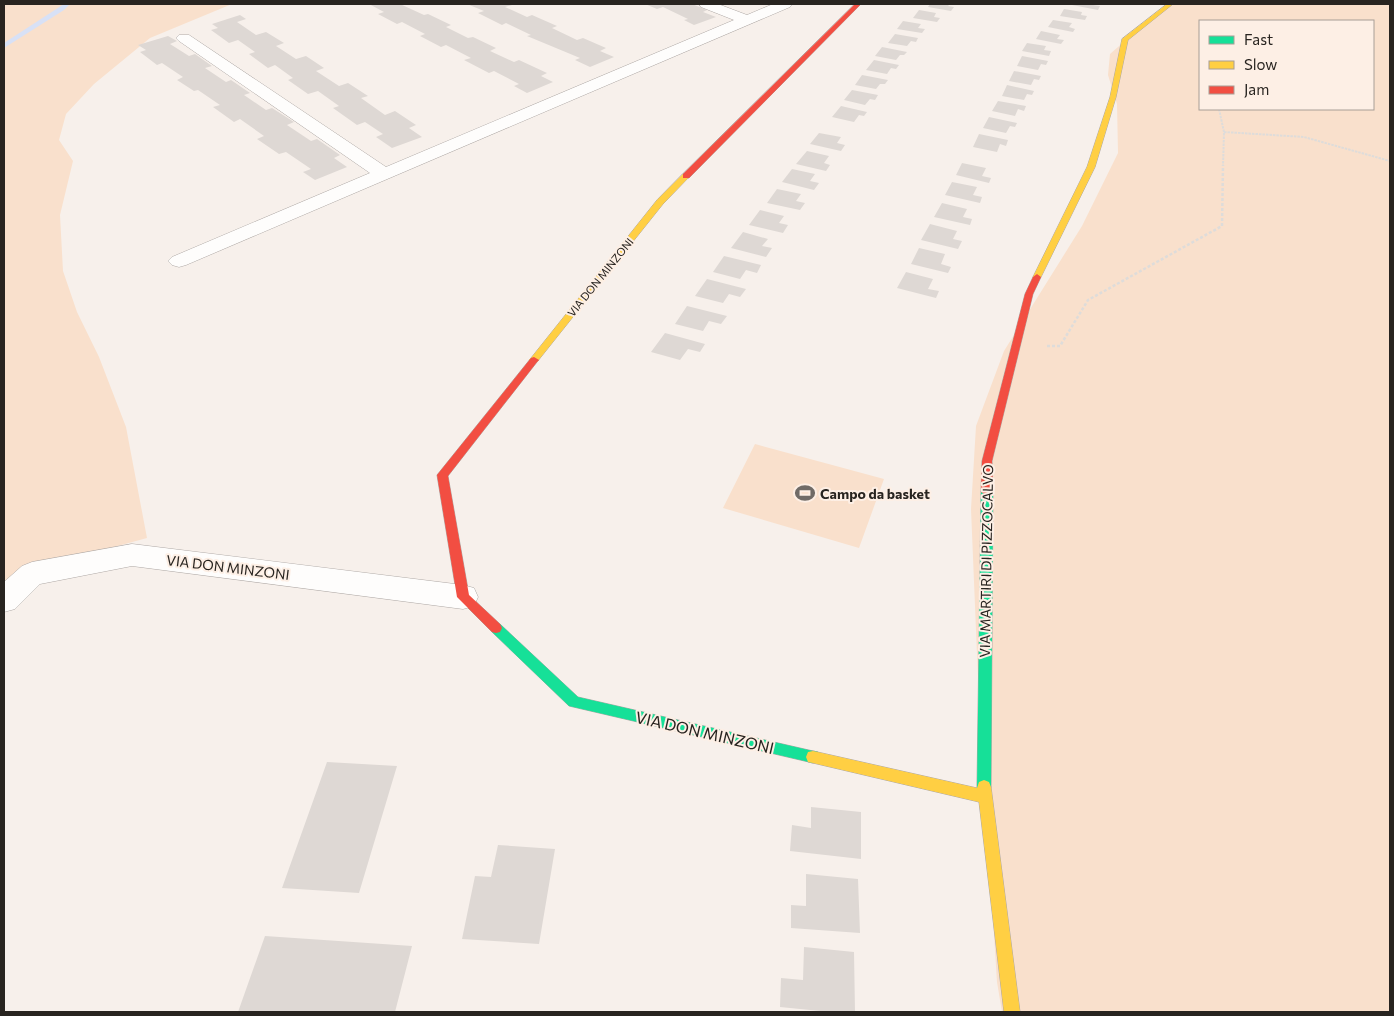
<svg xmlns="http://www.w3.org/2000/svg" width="1394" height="1016" font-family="Commissioner,sans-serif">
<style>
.green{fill:#f9e0cc;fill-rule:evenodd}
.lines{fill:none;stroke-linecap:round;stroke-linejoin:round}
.stream{fill:#d8e1f6;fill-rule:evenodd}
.building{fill:#ded8d4}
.street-casing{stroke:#aea8a5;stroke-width:1}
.fast-casing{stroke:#aea8a5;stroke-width:1}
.slow-casing{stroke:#aea8a5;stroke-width:1}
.jam-casing{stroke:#aea8a5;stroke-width:1}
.path-far1{stroke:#dedcda;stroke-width:2;stroke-dasharray:2.5 1;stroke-linecap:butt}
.path{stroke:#dedcda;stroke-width:2.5;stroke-dasharray:3 2;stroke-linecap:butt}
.street{fill:#fefdfc;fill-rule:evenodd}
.fast{fill:#16e098;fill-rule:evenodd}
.slow{fill:#ffcf43;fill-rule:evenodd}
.jam{fill:#f24e42;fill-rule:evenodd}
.labels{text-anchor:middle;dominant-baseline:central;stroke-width:4;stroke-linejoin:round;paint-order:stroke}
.far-street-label{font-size:11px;fill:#282420;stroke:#fdefe5}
.poi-label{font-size:14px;font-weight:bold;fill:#282420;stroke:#fdefe5;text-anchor:start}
.street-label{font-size:14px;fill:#282420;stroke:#fdefe5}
.near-street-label{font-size:16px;fill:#282420;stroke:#fdefe5}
</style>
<rect width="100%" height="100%" fill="#f7f0eb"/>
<!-- green -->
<path class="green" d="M4 4H232L150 38 94 84 66 114 59 140 73 161 60 215 63 271 77 312 99 357 126 427 147 538 44 566 4 599Z
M1167 4H1390V1012H1002L997 982 978 679 971 509 976 426 1004 351 1082 226 1118 153 1117 104 1108 75 1110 54ZM1200 21H1373V109H1200Z
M755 444 884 479 859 548 723 508Z"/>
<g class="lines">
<!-- stream -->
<path class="stream" d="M64 4H70L64 10 4 48V43Z"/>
</g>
<!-- building -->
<path class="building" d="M369 4H400L424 15 428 14 451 25 446 27 468 38 473 37 496 48 490 51 514 62 519 60 547 73 541 76 553 82 527 93 514 86 519 84 494 71 489 73 464 60 471 58 446 45 441 47 420 36 425 34 402 22 397 24 378 14 384 12Z
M467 4H509L512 5 505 7 527 17 532 15 557 26 552 28 577 40 583 38 606 48 600 51 614 57 590 67 575 60 580 58 527 36 531 35 506 23 502 25 478 13 484 11Z
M645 4H692L707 10 703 12 716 17 694 25 684 20 688 19 663 7 657 9Z
M930 4H950L948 6 954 7 951 11 928 7Z
M1073 4H1094L1093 5 1100 6 1098 10 1072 5Z
M1064 9 1082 12 1081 15 1087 16 1085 20 1060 16Z
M919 10 936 13 934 17 940 18 937 22 913 18Z
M240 15 246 19 237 22 256 35 266 32 284 43 276 46 296 59 306 56 324 68 316 71 339 86 348 83 368 96 361 98 385 115 395 111 416 125 409 128 422 137 392 148 376 137 383 134 365 122 357 125 333 108 339 106 318 91 308 94 288 80 293 78 275 65 268 68 249 54 255 52 238 40 229 43 211 30 218 28 212 24Z
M1053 20 1072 23 1069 27 1075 29 1073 32 1048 27Z
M903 21 921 24 918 28 925 29 922 33 897 29Z
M1041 31 1060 35 1057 39 1064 40 1061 44 1036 39Z
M895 34 918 38 916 42 911 41 907 46 888 43Z
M168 36 177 41 170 44 189 56 195 54 212 66 205 68 226 82 231 80 250 93 244 95 266 110 272 108 294 122 287 125 311 141 317 139 340 155 334 158 347 167 315 180 303 172 311 169 286 152 279 154 257 139 264 136 240 119 234 122 213 107 220 105 198 90 194 91 177 80 183 77 162 63 157 65 140 52 146 50 138 45Z
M1027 43 1046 46 1044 50 1051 51 1049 56 1022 51Z
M882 47 907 52 904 55H900L896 60 875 56Z
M1022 56 1048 61 1046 65 1041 64 1038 70 1017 66Z
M874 60 899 65 896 69 891 68 887 74 866 70Z
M1014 71 1041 76 1039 80 1034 79 1031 85 1009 81Z
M862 75 888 80 885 84H880L876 89 855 85Z
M1007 85 1034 91 1032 95 1027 94 1024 100 1002 96Z
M852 90 878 95 875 100 870 99 865 105 844 100Z
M998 101 1026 106 1024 111 1018 109 1015 116 992 111Z
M841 106 867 112 864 116 859 115 854 122 832 117Z
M989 117 1017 123 1015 127 1010 126 1006 133 983 128Z
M819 133 841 137 837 143 845 145 841 151 810 144Z
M979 134 1008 140 1006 146 1000 144 997 152 973 147Z
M807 151 829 156 824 163 830 165 826 171 796 164Z
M962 163 986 168 982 176 991 178 989 183 956 175Z
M792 169 815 174 810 181 819 183 814 190 782 182Z
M952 182 977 187 973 195 982 197 980 203 945 195Z
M777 189 801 194 796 201 805 203 800 210 767 203Z
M942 203 967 209 963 217 972 219 970 225 934 217Z
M760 210 784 216 779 223 788 225 783 233 749 225Z
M930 224 957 231 953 239 962 241 958 249 921 240Z
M743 232 768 239 762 246 772 248 766 257 731 248Z
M919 248 945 254 941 264 951 267 948 273 911 264Z
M724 256 761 265 757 273 746 270 740 279 713 272Z
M906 272 933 279 928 289 939 291 936 298 897 288Z
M707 279 746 289 740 297 729 294 723 303 695 296Z
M687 306 727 316 721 324 709 321 703 331 675 324Z
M665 333 705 344 700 352 688 349 680 360 651 352Z
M327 762 397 766 359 893 282 888Z
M811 807 861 812V859L790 851 792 825 811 828Z
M498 845 555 849 539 944 462 939 475 876 491 877Z
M806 874 858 879 860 933 791 928V905L806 906Z
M265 936 412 946 395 1012H238Z
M804 947 854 952 855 1012H830L780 1007 781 978 803 980Z"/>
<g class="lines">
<defs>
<path id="street" d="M699 4H718L747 15 773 4H792L790 7 186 265 179 267 172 265 168 261 172 257 370 173 179 41 176 38 179 35H189L386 167 734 20 701 7Z
M132 544 463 585 474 588 478 597 474 606 463 609 132 566 40 584 15 609 4 612V582L22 566 32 562Z"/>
<path id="fast" d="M987 488 993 492 991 787 989 792 984 794 979 792 977 787 981 492Z
M496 623 500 624 578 697 813 751 818 752 820 757 818 762 813 763 569 706 492 632 490 628 492 624Z"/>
<path id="slow" d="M1167 4H1173L1128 40 1116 97 1095 167 1041 277 1037 280 1034 279 1033 277 1087 167 1110 97 1122 39Z
M683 174 690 176 663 204 537 362H531L529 360 531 358 657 200Z
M813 751 977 788 979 782 984 780 989 782 991 787 1020 1012H1004L979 802 813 763 808 762 806 757 808 752Z"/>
<path id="jam" d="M855 4H861L689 178H683V174Z
M1037 274 1041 277 1033 294 992 461 993 492 987 496 981 492 982 461 1025 294 1033 277Z
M534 357 539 360 537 362 448 476 469 595 500 624 502 628 500 632 496 633 492 632 457 597 437 475 531 358Z"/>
</defs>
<!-- street casing -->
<use href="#street" class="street-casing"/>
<!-- fast casing -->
<use href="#fast" class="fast-casing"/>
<!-- slow casing -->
<use href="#slow" class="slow-casing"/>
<!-- jam casing -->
<use href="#jam" class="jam-casing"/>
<!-- path-far1 -->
<path class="path-far1" d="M1219 109 1224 132 1223 166
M1224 132 1304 137 1390 161"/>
<!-- path -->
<path class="path" d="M1047 346H1060L1088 300 1222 226 1223 165"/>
<!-- street -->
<use href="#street" class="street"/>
<!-- fast -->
<use href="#fast" class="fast"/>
<!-- slow -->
<use href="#slow" class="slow"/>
<!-- jam -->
<use href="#jam" class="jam"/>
</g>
<!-- icons -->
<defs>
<symbol id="stadium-bare" viewBox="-9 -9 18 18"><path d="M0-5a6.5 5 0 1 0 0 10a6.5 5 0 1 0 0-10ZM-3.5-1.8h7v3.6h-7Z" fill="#706b67" stroke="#fdefe5" stroke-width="2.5" paint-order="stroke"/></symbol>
</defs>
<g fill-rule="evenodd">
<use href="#stadium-bare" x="791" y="479" width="28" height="28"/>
</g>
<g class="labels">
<!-- far-street labels -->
<g class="far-street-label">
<text transform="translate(600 277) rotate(-51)">VIA DON MINZONI</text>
</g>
<!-- poi labels -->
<g class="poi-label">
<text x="820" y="493">Campo da basket</text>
</g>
<!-- street labels -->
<g class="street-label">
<text transform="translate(986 561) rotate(-89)">VIA MARTIRI DI PIZZOCALVO</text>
<text transform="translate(228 567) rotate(7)">VIA DON MINZONI</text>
</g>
<!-- near-street labels -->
<g class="near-street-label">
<text transform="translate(705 732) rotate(13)">VIA DON MINZONI</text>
</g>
</g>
<!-- border -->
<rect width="1394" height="1016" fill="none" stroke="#282420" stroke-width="10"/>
<!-- legend -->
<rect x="1199" y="20" width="175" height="90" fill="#fdefe5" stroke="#a89e96"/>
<rect x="1209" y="36" width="25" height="8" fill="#16e098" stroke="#a89e96"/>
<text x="1244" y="45" font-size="15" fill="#282420">Fast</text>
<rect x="1209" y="61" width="25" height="8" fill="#ffcf43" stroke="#a89e96"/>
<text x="1244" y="70" font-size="15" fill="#282420">Slow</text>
<rect x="1209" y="86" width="25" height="8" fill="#f24e42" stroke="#a89e96"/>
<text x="1244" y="95" font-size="15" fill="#282420">Jam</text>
</svg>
